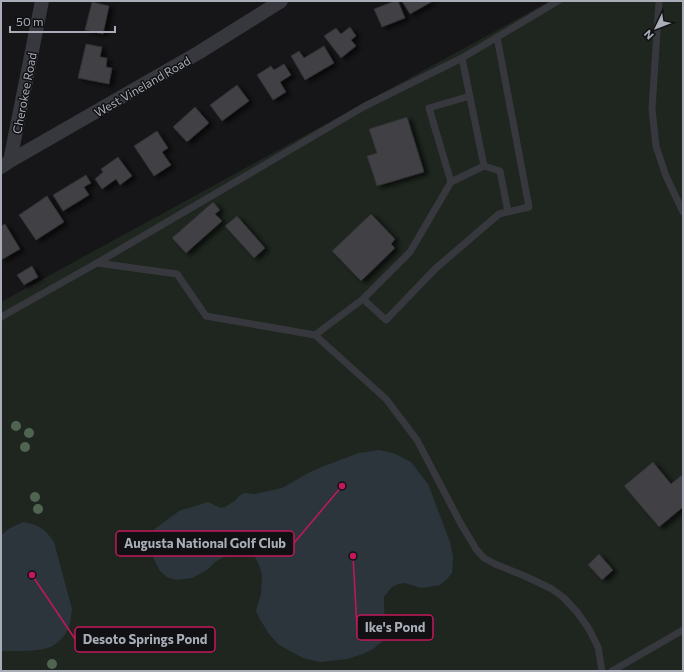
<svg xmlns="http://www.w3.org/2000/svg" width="684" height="672" font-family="Commissioner,sans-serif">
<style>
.green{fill:#1e261f}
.water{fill:#2c353c}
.building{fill:#404145;stroke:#303034;filter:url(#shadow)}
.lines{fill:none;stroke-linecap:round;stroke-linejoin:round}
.lane{stroke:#37383d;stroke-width:7}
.street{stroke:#37383d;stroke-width:14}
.tree{fill:#506452}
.labels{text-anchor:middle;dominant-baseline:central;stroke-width:3;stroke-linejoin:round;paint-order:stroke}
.street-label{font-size:12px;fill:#a8adb8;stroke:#111113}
.leader{fill:none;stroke:#c2185b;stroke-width:1.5}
.callout-dot{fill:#c2185b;stroke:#111113;stroke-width:1.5}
.callout{fill:#111113;stroke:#c2185b;stroke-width:1.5}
.callout-label{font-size:13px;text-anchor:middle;font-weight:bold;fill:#a8adb8}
</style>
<defs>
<filter id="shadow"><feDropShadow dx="4.5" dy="2.5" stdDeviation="2" flood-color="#0009"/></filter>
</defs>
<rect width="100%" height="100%" fill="#161618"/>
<!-- green -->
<path class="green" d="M550 1H683V671H1V302Z"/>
<!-- water -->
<path class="water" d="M379 450 393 453 411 462 428 484 450 542 453 556 452 573 447 579 440 585 421 588 405 583 398 584 392 587 384 597V611L388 625 384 640 373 649 363 654 347 659 320 662 303 658 279 645 269 634 261 621 256 611 261 594 262 575 259 565 255 557 246 551H237L230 553 215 562 207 570 192 578 176 580 167 577 160 571 154 559 148 539 156 528 179 511 208 502 221 508 225 507 236 500 239 496 244 493 255 494 282 488 310 472 324 466 359 453Z
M23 522C38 524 45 529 54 542L72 609C71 615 71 621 69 627 66 635 58 644 50 647 38 652 15 651 1 651V535L10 528Z"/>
<!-- building -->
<path class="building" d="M395 1H398L405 18 382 27 374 9Z
M402 1H433L410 14Z
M92 2 109 6 103 34 85 30Z
M350 27 356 36 351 40 356 46 341 58 324 36 336 28 341 34Z
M86 44 102 47 100 57 107 58 106 67 112 68 109 84 78 78Z
M324 46 334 63 305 80 291 56 299 51 304 58Z
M284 64 291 75 280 82 286 92 273 100 257 75 271 66 274 70Z
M237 85 249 101 222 121 210 105Z
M195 107 209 123 187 142 173 127Z
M407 117 424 172 377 186 367 156 377 153 369 129Z
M157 131 168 148 162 152 171 165 154 176 134 146Z
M118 157 132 176 120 185 116 179 102 189 95 179 103 172 101 169Z
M86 175 91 183 84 187 89 195 63 211 53 195Z
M47 196 64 222 36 240 19 215Z
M213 202 220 210 215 214 222 221 186 253 172 238Z
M371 214 395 239 391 244 395 248 361 281 332 251Z
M237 216 265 248 254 258 225 226Z
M5 224 20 249 1 260V226Z
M32 266 38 277 24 285 17 275Z
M653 462 671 484 683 474V507L659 527 624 486Z
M599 554 613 570 602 580 588 565Z"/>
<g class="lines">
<!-- lane -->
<path class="lane" d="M659 1 652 109 656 146 666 176 683 212
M484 166 500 171 508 212
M451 182 429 108 470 96
M97 263 177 274 206 316 315 335 386 399 417 440 461 524 476 549 484 558 495 564 527 577 552 589 564 598 577 612 589 629 598 647 602 671
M363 299 386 320 435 269 499 214 529 207 497 37
M1 317 97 263 365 106 462 58 558 1
M315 335 363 299 410 252 451 182 484 166 462 58
M612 671 683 630"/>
<!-- street -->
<path class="street" d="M10 161 42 1
M1 167 10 161 198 53 281 1"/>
</g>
<!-- trees -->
<g class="tree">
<circle cx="16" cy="426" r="5"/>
<circle cx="29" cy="433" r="5"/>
<circle cx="25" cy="447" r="5"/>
<circle cx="35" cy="497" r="5"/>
<circle cx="38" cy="509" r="5"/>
<circle cx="52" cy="664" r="5"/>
</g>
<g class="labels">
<!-- street labels -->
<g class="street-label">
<text transform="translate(142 86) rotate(-30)">West Vineland Road</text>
<text transform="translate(24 93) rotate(-79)">Cherokee Road</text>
</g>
</g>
<!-- callouts -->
<path class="leader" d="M342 486L294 543M353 556L357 628M32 575L75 639"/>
<g class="callout-dot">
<circle cx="342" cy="486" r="4"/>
<circle cx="353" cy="556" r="4"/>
<circle cx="32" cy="575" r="4"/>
</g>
<g class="callout">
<rect x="116" y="531" width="178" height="25" rx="4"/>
<rect x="357" y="615" width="76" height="25" rx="4"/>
<rect x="75" y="627" width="140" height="25" rx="4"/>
</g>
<g class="callout-label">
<text x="205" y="548">Augusta National Golf Club</text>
<text x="395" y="632">Ike's Pond</text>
<text x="145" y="644">Desoto Springs Pond</text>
</g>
<!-- border -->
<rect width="684" height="672" fill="none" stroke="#a8adb8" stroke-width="4"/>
<!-- north arrow -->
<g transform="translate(656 28) rotate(227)" stroke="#111113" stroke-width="3" paint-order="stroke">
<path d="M0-3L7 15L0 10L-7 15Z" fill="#a8adb8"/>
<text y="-6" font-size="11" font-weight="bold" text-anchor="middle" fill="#a8adb8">N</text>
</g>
<!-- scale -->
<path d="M10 26v6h105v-6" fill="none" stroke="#a8adb8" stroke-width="2"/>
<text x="16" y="26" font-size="12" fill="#a8adb8" stroke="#111113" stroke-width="3" paint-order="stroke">50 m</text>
</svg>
